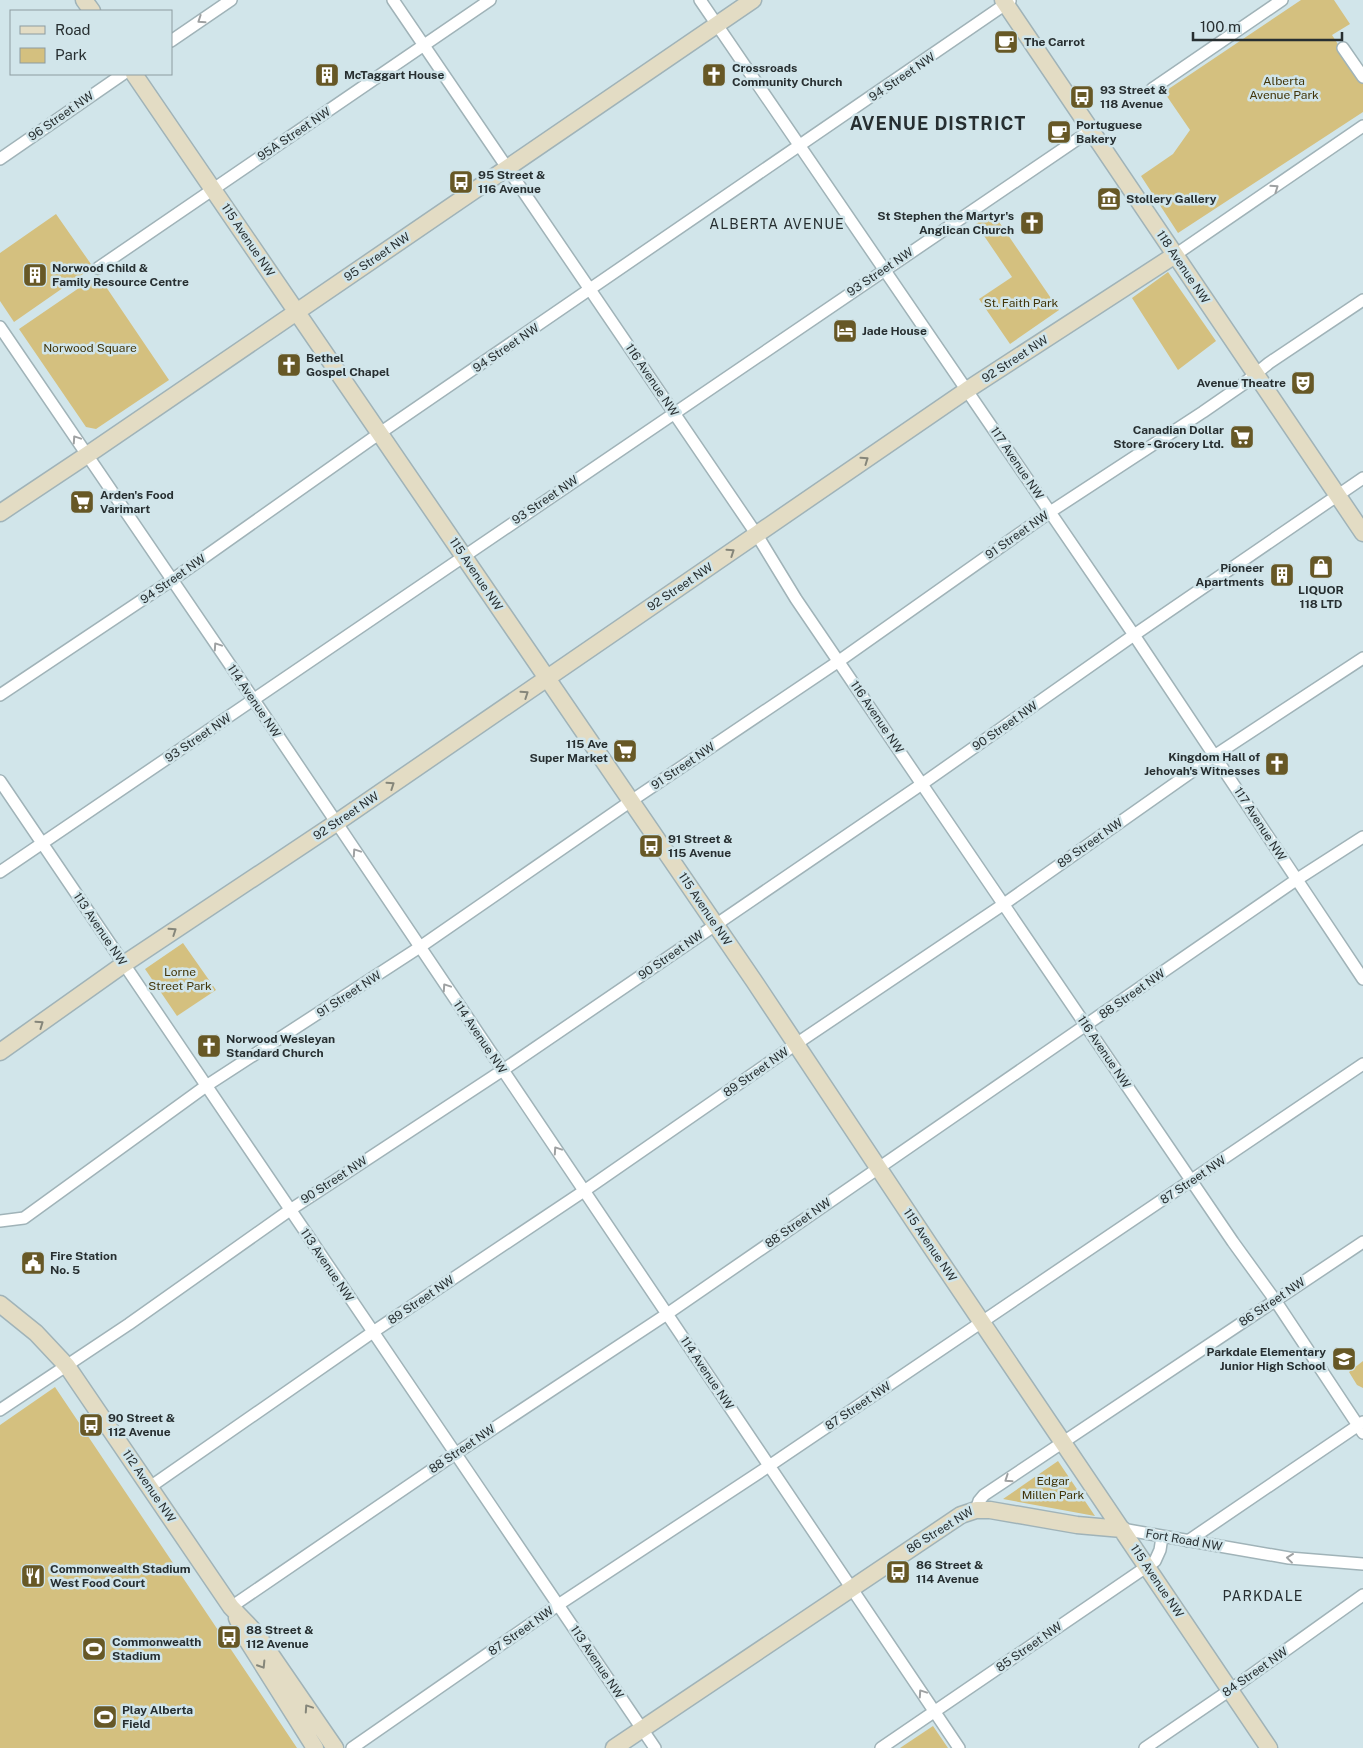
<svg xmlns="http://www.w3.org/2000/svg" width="1363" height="1748" font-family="'Public Sans',sans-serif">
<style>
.green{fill:#d4c07f}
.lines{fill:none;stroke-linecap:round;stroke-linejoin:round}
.street-casing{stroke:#a0b3b8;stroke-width:14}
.secondary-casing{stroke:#a0b3b8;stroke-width:19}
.street{stroke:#fff;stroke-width:11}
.secondary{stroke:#e3dcc4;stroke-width:16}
.oneway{stroke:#9ea1a2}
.oneway2{stroke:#85867a}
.labels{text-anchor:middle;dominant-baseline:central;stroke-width:5;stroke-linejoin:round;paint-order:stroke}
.poi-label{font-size:12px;font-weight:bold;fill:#272f31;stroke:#d1e5ea;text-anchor:start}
.street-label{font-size:12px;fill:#272f31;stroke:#d1e5ea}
.park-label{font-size:12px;fill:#413509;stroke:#d1e5ea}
.neighbourhood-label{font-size:14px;letter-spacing:1px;fill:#272f31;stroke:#d1e5ea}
.district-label{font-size:18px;font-weight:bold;letter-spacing:1px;fill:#272f31;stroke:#d1e5ea}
</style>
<rect width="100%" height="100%" fill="#d1e5ea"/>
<!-- green -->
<path class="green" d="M1301 0H1334L1350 24 1332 35 1363 83V112L1178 233 1141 176 1173 154 1190 130 1164 92Z
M993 213 1059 310 1010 344 979 299 1012 277 976 224Z
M56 214 93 267 14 322 0 301V253Z
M1168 272 1216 341 1178 370 1132 298Z
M98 275 169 380 96 429 86 427 19 329Z
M183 943 216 990 177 1016 145 969Z
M1363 1361V1388L1357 1385 1349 1372Z
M55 1387 297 1748H0V1425Z
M1058 1461 1095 1516 1003 1499Z
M933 1726 948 1748H900Z"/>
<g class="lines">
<defs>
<path id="street" d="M393 0 757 535 796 599 1233 1242 1275 1300 1363 1433
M700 0 1134 635 1363 979
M171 41 231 0
M1343 48 1363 77
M1152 89 1282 0
M0 159 123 74
M1175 255 1363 126
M98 268 490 0
M0 327 254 700 959 1748
M0 695 172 580 380 433 1010 1
M0 781 655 1748
M0 872 1091 130
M0 1221 24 1218 206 1086 420 947 631 801 839 661 1050 512 1203 412 1242 385 1269 363 1363 300
M0 1410 129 1324 290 1210 503 1070 922 784 1134 635 1363 478
M150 1487 373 1332 584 1191 796 1044 1004 904 1214 756 1363 658
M976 1510 979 1501 984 1495 1363 1242
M1122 1529 1289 1558 1363 1564
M1188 1541 1363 1422
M231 1607 455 1454 667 1314 1296 880 1363 837
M352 1748 558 1605 769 1466 1363 1064
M881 1748 1155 1561 1160 1550 1162 1537
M1145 1748 1230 1690 1363 1595"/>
<path id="secondary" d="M84 0 92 11
M1003 0 1363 533
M134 74 754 981 929 1244 1269 1748
M0 513 96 449 753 0
M0 1052 124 964 336 823 967 390 1175 255
M0 1304 36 1333 67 1366 231 1607 256 1633 335 1748
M237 1618 247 1640 315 1748
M614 1748 961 1515 976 1510H990L1077 1525 1122 1529"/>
</defs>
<!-- street casing -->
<use href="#street" class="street-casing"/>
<!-- secondary casing -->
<use href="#secondary" class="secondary-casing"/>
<!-- street -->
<use href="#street" class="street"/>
<!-- secondary -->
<use href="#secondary" class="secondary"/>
</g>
<!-- one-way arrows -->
<defs><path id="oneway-chevron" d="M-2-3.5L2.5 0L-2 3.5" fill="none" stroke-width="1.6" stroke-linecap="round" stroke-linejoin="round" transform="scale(1.25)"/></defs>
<g class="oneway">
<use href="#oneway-chevron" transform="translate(201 20) rotate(146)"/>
<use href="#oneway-chevron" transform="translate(1275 188) rotate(-35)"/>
<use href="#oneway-chevron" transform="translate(76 439) rotate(-124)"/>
<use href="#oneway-chevron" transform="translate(217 646) rotate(-124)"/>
<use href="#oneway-chevron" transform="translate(356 852) rotate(-124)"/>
<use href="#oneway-chevron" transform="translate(446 987) rotate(-124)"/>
<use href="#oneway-chevron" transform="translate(557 1150) rotate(-124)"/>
<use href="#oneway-chevron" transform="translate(1008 1479) rotate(146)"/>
<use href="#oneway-chevron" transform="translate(1290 1558) rotate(-173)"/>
<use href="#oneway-chevron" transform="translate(922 1693) rotate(-124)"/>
</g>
<g class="oneway2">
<use href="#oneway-chevron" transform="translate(865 460) rotate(-35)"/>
<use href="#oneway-chevron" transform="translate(731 552) rotate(-34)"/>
<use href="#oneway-chevron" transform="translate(525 694) rotate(-34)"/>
<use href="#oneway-chevron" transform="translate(391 785) rotate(-34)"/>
<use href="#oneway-chevron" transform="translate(173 931) rotate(-34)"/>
<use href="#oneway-chevron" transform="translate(40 1024) rotate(-35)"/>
<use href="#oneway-chevron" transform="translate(262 1665) rotate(58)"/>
<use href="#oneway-chevron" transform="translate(308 1708) rotate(-124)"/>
</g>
<!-- icons -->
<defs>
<symbol id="cafe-square" viewBox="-11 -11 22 22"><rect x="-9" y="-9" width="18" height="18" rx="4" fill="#675826" stroke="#d1e5ea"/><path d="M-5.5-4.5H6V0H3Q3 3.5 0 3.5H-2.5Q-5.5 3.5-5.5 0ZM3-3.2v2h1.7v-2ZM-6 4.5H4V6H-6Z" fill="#fff"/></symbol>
<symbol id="building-square" viewBox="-11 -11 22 22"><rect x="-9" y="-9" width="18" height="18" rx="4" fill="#675826" stroke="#d1e5ea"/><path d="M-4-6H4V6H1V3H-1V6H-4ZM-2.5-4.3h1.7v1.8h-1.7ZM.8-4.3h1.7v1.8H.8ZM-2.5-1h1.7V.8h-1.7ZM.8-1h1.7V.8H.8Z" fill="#fff"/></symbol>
<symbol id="church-square" viewBox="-11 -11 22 22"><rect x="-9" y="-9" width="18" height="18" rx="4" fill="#675826" stroke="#d1e5ea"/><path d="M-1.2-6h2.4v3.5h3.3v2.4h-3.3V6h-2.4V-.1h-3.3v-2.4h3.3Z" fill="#fff"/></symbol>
<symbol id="bus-square" viewBox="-11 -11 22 22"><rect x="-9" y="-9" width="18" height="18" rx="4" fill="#675826" stroke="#d1e5ea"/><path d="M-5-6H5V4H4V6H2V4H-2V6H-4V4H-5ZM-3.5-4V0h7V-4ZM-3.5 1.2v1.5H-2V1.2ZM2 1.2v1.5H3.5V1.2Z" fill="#fff"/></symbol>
<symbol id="museum-square" viewBox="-11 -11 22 22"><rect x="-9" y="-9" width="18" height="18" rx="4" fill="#675826" stroke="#d1e5ea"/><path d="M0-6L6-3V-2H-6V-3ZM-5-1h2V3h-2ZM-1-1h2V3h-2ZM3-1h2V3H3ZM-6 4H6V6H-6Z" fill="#fff"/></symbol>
<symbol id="hotel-square" viewBox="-11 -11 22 22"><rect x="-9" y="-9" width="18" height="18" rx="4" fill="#675826" stroke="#d1e5ea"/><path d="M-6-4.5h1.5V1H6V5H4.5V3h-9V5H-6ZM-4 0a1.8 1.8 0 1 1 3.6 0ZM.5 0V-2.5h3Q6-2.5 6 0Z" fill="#fff"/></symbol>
<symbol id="theatre-square" viewBox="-11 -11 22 22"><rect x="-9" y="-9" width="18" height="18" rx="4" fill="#675826" stroke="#d1e5ea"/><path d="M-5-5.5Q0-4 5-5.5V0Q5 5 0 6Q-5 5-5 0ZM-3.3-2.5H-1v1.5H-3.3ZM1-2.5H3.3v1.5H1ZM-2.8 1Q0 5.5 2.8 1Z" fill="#fff"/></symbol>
<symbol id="supermarket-square" viewBox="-11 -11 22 22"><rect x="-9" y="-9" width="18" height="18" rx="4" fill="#675826" stroke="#d1e5ea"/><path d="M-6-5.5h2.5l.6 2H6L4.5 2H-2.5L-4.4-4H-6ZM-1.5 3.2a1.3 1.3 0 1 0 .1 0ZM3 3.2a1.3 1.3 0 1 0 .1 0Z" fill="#fff"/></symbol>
<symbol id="shop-square" viewBox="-11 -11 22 22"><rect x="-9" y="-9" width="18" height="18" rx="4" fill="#675826" stroke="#d1e5ea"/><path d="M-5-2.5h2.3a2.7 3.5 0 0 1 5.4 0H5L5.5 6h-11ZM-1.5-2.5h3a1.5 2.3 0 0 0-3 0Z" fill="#fff"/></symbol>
<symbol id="civic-square" viewBox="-11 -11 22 22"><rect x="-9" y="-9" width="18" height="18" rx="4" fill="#675826" stroke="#d1e5ea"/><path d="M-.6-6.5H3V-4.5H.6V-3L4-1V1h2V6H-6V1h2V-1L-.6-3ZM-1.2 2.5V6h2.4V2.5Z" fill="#fff"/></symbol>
<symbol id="school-square" viewBox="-11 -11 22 22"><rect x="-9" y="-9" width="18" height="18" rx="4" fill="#675826" stroke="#d1e5ea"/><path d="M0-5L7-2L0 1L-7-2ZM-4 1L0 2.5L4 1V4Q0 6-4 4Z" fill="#fff"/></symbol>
<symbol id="restaurant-square" viewBox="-11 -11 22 22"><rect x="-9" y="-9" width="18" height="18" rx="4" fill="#675826" stroke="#d1e5ea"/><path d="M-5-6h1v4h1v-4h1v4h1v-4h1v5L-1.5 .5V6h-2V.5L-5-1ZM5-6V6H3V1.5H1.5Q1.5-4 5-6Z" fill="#fff"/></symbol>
<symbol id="stadium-square" viewBox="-11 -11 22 22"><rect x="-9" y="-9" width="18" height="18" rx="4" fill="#675826" stroke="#d1e5ea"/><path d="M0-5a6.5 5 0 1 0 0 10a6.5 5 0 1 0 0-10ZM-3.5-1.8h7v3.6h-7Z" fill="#fff"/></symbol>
</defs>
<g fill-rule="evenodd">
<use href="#cafe-square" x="992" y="28" width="28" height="28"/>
<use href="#building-square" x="313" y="61" width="28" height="28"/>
<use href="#church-square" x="700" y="61" width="28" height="28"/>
<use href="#bus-square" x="1068" y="83" width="28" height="28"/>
<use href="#cafe-square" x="1045" y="118" width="28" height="28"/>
<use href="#bus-square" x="447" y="168" width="28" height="28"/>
<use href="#museum-square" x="1095" y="185" width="28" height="28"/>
<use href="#church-square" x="1018" y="209" width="28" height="28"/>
<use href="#building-square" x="21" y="261" width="28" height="28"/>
<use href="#hotel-square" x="831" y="317" width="28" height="28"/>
<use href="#church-square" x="275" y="351" width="28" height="28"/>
<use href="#theatre-square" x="1289" y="369" width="28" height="28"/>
<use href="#supermarket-square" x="1228" y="423" width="28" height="28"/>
<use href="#supermarket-square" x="68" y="488" width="28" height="28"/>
<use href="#shop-square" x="1307" y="553" width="28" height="28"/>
<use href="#building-square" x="1268" y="561" width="28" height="28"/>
<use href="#supermarket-square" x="611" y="737" width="28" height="28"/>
<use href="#church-square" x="1263" y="750" width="28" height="28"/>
<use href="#bus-square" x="637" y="832" width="28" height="28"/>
<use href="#church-square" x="195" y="1032" width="28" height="28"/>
<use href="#civic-square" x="19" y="1249" width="28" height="28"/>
<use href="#school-square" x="1330" y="1345" width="28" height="28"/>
<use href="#bus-square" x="77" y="1411" width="28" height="28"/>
<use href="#bus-square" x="884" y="1558" width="28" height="28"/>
<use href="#restaurant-square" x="19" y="1562" width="28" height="28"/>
<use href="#bus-square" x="215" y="1623" width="28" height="28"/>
<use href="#stadium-square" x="80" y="1635" width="28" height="28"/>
<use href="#stadium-square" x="91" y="1703" width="28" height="28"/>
</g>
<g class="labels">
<!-- poi labels -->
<g class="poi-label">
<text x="1024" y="42">The Carrot</text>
<text x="732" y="68">Crossroads<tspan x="732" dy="14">Community Church</tspan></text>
<text x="344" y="75">McTaggart House</text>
<text x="1100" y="90">93 Street &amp;<tspan x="1100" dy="14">118 Avenue</tspan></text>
<text x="1076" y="125">Portuguese<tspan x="1076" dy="14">Bakery</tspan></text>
<text x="478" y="175">95 Street &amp;<tspan x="478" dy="14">116 Avenue</tspan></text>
<text x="1126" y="199">Stollery Gallery</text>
<text x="1014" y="216" text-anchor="end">St Stephen the Martyr's<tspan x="1014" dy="14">Anglican Church</tspan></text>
<text x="52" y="268">Norwood Child &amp;<tspan x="52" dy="14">Family Resource Centre</tspan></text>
<text x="862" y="331">Jade House</text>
<text x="306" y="358">Bethel<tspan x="306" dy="14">Gospel Chapel</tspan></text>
<text x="1286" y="383" text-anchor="end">Avenue Theatre</text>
<text x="1224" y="430" text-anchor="end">Canadian Dollar<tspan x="1224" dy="14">Store - Grocery Ltd.</tspan></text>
<text x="100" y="495">Arden's Food<tspan x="100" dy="14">Varimart</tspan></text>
<text x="1264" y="568" text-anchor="end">Pioneer<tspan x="1264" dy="14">Apartments</tspan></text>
<text x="1321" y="590" text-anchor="middle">LIQUOR<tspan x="1321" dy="14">118 LTD</tspan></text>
<text x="608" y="744" text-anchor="end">115 Ave<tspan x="608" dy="14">Super Market</tspan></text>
<text x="1260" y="757" text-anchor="end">Kingdom Hall of<tspan x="1260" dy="14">Jehovah's Witnesses</tspan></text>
<text x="668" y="839">91 Street &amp;<tspan x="668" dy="14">115 Avenue</tspan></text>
<text x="226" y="1039">Norwood Wesleyan<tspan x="226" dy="14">Standard Church</tspan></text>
<text x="50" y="1256">Fire Station<tspan x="50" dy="14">No. 5</tspan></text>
<text x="1326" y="1352" text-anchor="end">Parkdale Elementary<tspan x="1326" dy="14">Junior High School</tspan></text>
<text x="108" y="1418">90 Street &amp;<tspan x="108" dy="14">112 Avenue</tspan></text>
<text x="916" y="1565">86 Street &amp;<tspan x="916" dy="14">114 Avenue</tspan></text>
<text x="50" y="1569">Commonwealth Stadium<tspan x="50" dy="14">West Food Court</tspan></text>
<text x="246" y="1630">88 Street &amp;<tspan x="246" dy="14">112 Avenue</tspan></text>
<text x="112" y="1642">Commonwealth<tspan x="112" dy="14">Stadium</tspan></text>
<text x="122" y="1710">Play Alberta<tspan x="122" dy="14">Field</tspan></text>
</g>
<!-- street labels -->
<g class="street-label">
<text transform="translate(902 77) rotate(-34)">94 Street NW</text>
<text transform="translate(61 116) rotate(-35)">96 Street NW</text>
<text transform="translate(294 134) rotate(-34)">95A Street NW</text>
<text transform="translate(248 240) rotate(56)">115 Avenue NW</text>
<text transform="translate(377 257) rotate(-34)">95 Street NW</text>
<text transform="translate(1183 267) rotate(56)">118 Avenue NW</text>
<text transform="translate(880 272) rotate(-34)">93 Street NW</text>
<text transform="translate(506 348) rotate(-34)">94 Street NW</text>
<text transform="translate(1015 359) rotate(-33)">92 Street NW</text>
<text transform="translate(652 380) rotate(56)">116 Avenue NW</text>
<text transform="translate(1017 463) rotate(56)">117 Avenue NW</text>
<text transform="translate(545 500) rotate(-34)">93 Street NW</text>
<text transform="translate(1017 535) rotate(-35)">91 Street NW</text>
<text transform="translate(476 574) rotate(56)">115 Avenue NW</text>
<text transform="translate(173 579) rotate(-35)">94 Street NW</text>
<text transform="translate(680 587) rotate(-34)">92 Street NW</text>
<text transform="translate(254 701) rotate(56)">114 Avenue NW</text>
<text transform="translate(877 717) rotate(56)">116 Avenue NW</text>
<text transform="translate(1005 726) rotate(-35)">90 Street NW</text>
<text transform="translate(198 738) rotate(-34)">93 Street NW</text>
<text transform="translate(683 766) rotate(-34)">91 Street NW</text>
<text transform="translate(346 816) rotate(-34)">92 Street NW</text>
<text transform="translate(1260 824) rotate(57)">117 Avenue NW</text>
<text transform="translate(1090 843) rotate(-35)">89 Street NW</text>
<text transform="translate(705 909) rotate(56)">115 Avenue NW</text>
<text transform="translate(100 929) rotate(56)">113 Avenue NW</text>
<text transform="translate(671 955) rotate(-35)">90 Street NW</text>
<text transform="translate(349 994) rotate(-33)">91 Street NW</text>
<text transform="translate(1132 994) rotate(-35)">88 Street NW</text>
<text transform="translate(480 1037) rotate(56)">114 Avenue NW</text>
<text transform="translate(1104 1052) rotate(56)">116 Avenue NW</text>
<text transform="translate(756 1072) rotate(-35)">89 Street NW</text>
<text transform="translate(334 1180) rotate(-33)">90 Street NW</text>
<text transform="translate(1193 1180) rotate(-34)">87 Street NW</text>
<text transform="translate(798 1223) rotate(-35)">88 Street NW</text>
<text transform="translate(930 1245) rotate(56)">115 Avenue NW</text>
<text transform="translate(327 1265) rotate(56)">113 Avenue NW</text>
<text transform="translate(421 1300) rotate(-34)">89 Street NW</text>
<text transform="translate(1272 1302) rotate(-34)">86 Street NW</text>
<text transform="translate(707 1373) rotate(56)">114 Avenue NW</text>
<text transform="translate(858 1406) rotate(-34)">87 Street NW</text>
<text transform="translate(462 1449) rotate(-34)">88 Street NW</text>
<text transform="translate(149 1486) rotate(56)">112 Avenue NW</text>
<text transform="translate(940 1530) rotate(-32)">86 Street NW</text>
<text transform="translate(1184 1540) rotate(10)">Fort Road NW</text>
<text transform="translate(1157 1581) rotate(56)">115 Avenue NW</text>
<text transform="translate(521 1631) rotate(-35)">87 Street NW</text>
<text transform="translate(1029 1647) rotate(-35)">85 Street NW</text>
<text transform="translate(597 1662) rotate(56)">113 Avenue NW</text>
<text transform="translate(1255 1672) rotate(-35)">84 Street NW</text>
</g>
<!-- park labels -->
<g class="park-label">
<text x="1284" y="81">Alberta<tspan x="1284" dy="14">Avenue Park</tspan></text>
<text x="1021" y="303">St. Faith Park</text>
<text x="90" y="348">Norwood Square</text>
<text x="180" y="972">Lorne<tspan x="180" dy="14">Street Park</tspan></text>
<text x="1053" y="1481">Edgar<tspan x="1053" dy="14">Millen Park</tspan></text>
</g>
<!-- neighbourhood labels -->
<g class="neighbourhood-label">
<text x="777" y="224">ALBERTA AVENUE</text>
<text x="1263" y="1596">PARKDALE</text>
</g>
<!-- district labels -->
<g class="district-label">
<text x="938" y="123">AVENUE DISTRICT</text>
</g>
</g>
<!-- legend -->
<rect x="10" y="10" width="162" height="65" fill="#d1e5ea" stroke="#8d9ca0"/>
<rect x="20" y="26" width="25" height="8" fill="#e3dcc4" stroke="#8d9ca0"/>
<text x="55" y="35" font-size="15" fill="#272f31">Road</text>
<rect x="20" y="48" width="25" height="15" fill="#d4c07f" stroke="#8d9ca0"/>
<text x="55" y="60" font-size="15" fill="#272f31">Park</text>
<!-- scale -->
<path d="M1193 32v8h149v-8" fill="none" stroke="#272f31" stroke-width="2.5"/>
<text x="1200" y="32" font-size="15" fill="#272f31" stroke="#d1e5ea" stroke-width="4" paint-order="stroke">100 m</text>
</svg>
